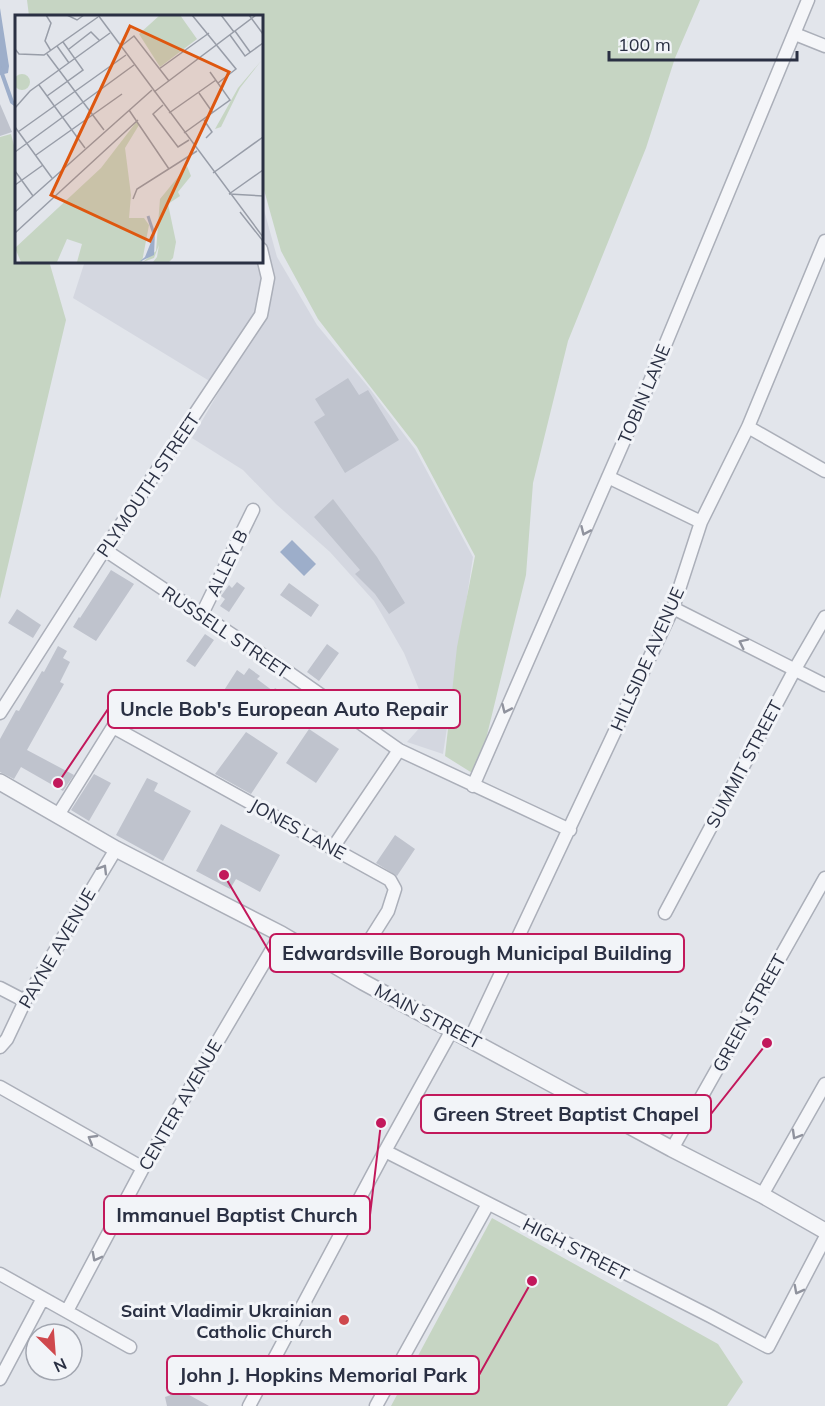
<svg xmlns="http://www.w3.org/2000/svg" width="825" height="1406" font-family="Mulish,sans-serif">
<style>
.built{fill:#d4d7e0}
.green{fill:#c6d5c3}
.water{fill:#9daeca}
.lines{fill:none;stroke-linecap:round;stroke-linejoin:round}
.stream{stroke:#9daeca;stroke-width:4}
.building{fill:#bfc3cd}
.minor-casing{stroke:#abafb9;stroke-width:15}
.tertiary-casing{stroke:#abafb9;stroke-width:18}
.minor{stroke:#f5f6f9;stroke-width:12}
.tertiary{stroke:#f5f6f9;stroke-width:15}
.oneway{stroke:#90939e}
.poi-dot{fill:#cf484d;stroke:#f2f4f8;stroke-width:2}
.labels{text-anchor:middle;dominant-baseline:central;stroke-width:6;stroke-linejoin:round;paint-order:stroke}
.street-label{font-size:18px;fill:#2a3043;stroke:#f2f4f8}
.poi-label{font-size:18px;font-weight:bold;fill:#2a3043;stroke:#f2f4f8;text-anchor:end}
.inset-river{fill:none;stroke:#9daeca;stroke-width:3}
.inset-road{fill:none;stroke:#989da8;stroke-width:1.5}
.view{fill:#de570f;fill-opacity:0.15;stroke:#de570f;stroke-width:3}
.inset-edge{fill:none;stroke:#2a3043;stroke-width:3}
.leader{fill:none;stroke:#c2185b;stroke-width:2}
.callout-dot{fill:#c2185b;stroke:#f2f4f8;stroke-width:2}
.callout{fill:#f2f4f8;stroke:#c2185b;stroke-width:2}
.callout-label{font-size:20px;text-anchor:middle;font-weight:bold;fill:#2a3043}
</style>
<rect width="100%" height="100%" fill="#e2e5eb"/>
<!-- built -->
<path class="built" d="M261 199 277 257 317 325 370 389 415 449 473 557 443 754 407 742 430 716 404 653 374 601 330 552 276 504 243 470 192 438 221 388 73 298 85 261H261Z"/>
<!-- green -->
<path class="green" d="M27 0H700L675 58 646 148 568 341 533 483 526 575 477 776 445 756 457 647 475 556 417 447 318 319 281 251 261 179V16H29Z
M11 134 16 153V261H49L66 320 0 599V137Z
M492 1218 718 1344 743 1382 727 1406H391Z"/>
<!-- water -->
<path class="water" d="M0 8 9 66 8 73 0 75Z
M292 540 316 564 304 576 280 552Z"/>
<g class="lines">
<!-- stream -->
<path class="stream" d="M0 68 12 102 16 105"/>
</g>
<!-- building -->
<path class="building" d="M0 104 12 132 0 136Z
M348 378 359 395 368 390 399 440 345 473 314 422 325 415 315 399Z
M333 499 377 557 405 603 389 614 375 594 355 574 360 570 314 517Z
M111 570 134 584 96 641 73 627 79 617 80 618Z
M237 582 245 588 229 612 220 606 225 599 221 596 229 585 232 588Z
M289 583 319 605 311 617 280 595Z
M17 609 41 625 33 638 8 623Z
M205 634 214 640 195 667 186 661Z
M327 644 339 653 319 681 307 672Z
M58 646 67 651 63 658 70 662 60 682 64 684 27 750 74 775 63 791 21 767 14 779 0 772V739L16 710 19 711 42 671 44 672Z
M249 668 260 676 257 679 273 691 275 688 286 695 283 700 289 703 281 716 250 697 245 704 242 702 236 710 223 700 225 697 221 695 237 670 244 675Z
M309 729 339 749 316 783 286 763Z
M246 732 278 753 251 794 215 774Z
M94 774 111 783 89 821 71 810Z
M147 778 158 783 154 791 191 811 163 861 116 835Z
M221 824 280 855 260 892 236 879 230 889 196 871Z
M395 835 415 849 397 876 376 863Z
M182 1391 209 1406H167L165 1397Z"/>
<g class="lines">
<defs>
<path id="minor" d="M795 34 825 46
M748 427 825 471
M608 477 701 522
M105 550 285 670 399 750 570 830
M673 608 825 685
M201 616 253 510
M0 713 110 541 261 315 268 278 261 249
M473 786 651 379 808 0
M58 815 113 727 390 880 395 889 388 911 349 973
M332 849 399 750
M665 913 795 669 825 617
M0 988 25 1001
M470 1039 673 608 701 522 748 427 825 241
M0 1047 7 1039 25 1001 116 849
M0 1087 143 1168
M672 1149 825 878
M385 1151 710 1316 768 1347 825 1238
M762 1195 825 1084
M0 1274 130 1347
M67 1311 143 1168 281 934
M0 1379 43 1298
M249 1406 385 1151 452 1030
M376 1406 488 1204"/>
<path id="tertiary" d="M0 782 116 849 281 934 363 982 672 1149 762 1195 825 1231"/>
</defs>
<!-- minor casing -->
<use href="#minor" class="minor-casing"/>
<!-- tertiary casing -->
<use href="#tertiary" class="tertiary-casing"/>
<!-- minor -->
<use href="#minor" class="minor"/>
<!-- tertiary -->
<use href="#tertiary" class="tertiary"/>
</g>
<!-- one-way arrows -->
<defs><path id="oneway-chevron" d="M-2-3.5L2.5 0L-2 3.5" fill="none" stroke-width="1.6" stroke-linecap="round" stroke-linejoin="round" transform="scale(1.5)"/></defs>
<g class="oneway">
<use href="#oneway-chevron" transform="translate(585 531) rotate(114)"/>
<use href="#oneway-chevron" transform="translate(743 643) rotate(-154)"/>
<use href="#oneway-chevron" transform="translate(506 709) rotate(114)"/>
<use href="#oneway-chevron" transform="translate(103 869) rotate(-59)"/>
<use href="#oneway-chevron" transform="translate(796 1135) rotate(120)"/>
<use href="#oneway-chevron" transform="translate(92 1139) rotate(-150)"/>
<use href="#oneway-chevron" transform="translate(96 1257) rotate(118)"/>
<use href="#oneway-chevron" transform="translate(798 1290) rotate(118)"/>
</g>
<!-- markers -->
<circle class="poi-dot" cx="344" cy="1320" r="6"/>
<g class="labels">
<!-- street labels -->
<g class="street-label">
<text transform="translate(644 394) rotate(-67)">TOBIN LANE</text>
<text transform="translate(148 485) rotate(-56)">PLYMOUTH STREET</text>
<text transform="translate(227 563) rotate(-64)">ALLEY B</text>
<text transform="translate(226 632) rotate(34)">RUSSELL STREET</text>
<text transform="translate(647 659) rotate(-66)">HILLSIDE AVENUE</text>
<text transform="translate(744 764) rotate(-62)">SUMMIT STREET</text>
<text transform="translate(298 829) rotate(29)">JONES LANE</text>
<text transform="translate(57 948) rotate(-60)">PAYNE AVENUE</text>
<text transform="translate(749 1013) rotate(-61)">GREEN STREET</text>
<text transform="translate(428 1016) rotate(28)">MAIN STREET</text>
<text transform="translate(180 1105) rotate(-60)">CENTER AVENUE</text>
<text transform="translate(576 1249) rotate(27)">HIGH STREET</text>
</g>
<!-- poi labels -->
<g class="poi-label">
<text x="332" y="1310">Saint Vladimir Ukrainian<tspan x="332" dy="21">Catholic Church</tspan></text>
</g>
</g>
<!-- overview -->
<g transform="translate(15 15)">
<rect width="248" height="248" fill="#e2e5eb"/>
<path d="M145 0H165L182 24 145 52 124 19ZM246 46 225 73 206 112 200 114 223 73ZM-1 67a8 8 0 1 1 16 0a8 8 0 1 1-16 0ZM122 106 124 110 110 133 116 180 114 203H129L134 210 127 247H62L67 229 52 224 42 247H6L0 233 86 153ZM172 151 176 161 163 177 165 181 153 189 161 227 158 243 154 247H138L142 242 144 230 139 243 128 247 141 236 145 184Z" fill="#c6d5c3"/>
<path d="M140 217 139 240 124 247 130 242Z" fill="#9daeca"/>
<path class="inset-river" d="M133 201 139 219"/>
<path class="inset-road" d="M31 0 36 8 30 26 36 36M52 0 62 5 69 0M83 0 248 222M177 0 221 54 203 68M206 0 219 17M234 0 248 19M220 16 235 37M215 20 230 41 248 28M42 31 54 48M105 32 119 21 154 66M0 34 4 39 29 40 83 2M54 34 76 17 85 26M32 39 89 115M144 54 194 18M24 70 70 133M139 77 241 0M184 78 198 98M32 81 68 55 48 27M148 90 138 99 163 132 174 125M0 93 15 76 95 18M114 95 154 154M154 98 201 65M189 105 197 117 191 123M0 112 37 163M3 117 111 40M169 118 215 85 195 57M0 137 119 50M21 140 107 79M0 156 18 181M198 158 248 122M0 170 28 150M214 179 248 155M214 179 248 181M118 184 122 174 182 136M0 197 137 75M225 197 248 226M0 218 123 105"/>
<path class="view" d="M115 11 214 57 135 226 36 180Z"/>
<rect width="248" height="248" class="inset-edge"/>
</g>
<!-- callouts -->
<path class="leader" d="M58 783L108 709M224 875L270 953M767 1043L711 1114M381 1123L370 1215M532 1281L479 1375"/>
<g class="callout-dot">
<circle cx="58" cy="783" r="6"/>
<circle cx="224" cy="875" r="6"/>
<circle cx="767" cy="1043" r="6"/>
<circle cx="381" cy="1123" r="6"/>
<circle cx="532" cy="1281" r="6"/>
</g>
<g class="callout">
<rect x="108" y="690" width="352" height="38" rx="6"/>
<rect x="270" y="934" width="414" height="38" rx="6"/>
<rect x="421" y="1095" width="290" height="38" rx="6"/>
<rect x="104" y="1196" width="266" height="38" rx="6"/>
<rect x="167" y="1356" width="312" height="38" rx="6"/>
</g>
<g class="callout-label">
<text x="284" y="716">Uncle Bob's European Auto Repair</text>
<text x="477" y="960">Edwardsville Borough Municipal Building</text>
<text x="566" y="1121">Green Street Baptist Chapel</text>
<text x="237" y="1222">Immanuel Baptist Church</text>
<text x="323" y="1382">John J. Hopkins Memorial Park</text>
</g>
<!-- north arrow -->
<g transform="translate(54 1352) rotate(155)"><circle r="28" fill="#f2f4f8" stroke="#a2a6b0" stroke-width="1.5"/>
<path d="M0-4.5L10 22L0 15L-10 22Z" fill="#cf484d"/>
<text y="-9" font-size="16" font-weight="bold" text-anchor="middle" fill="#2a3043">N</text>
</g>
<!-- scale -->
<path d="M609 51v9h188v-9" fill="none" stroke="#2a3043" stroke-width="3"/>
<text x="618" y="51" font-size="18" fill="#2a3043" stroke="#f2f4f8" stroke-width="4.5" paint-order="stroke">100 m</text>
</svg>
